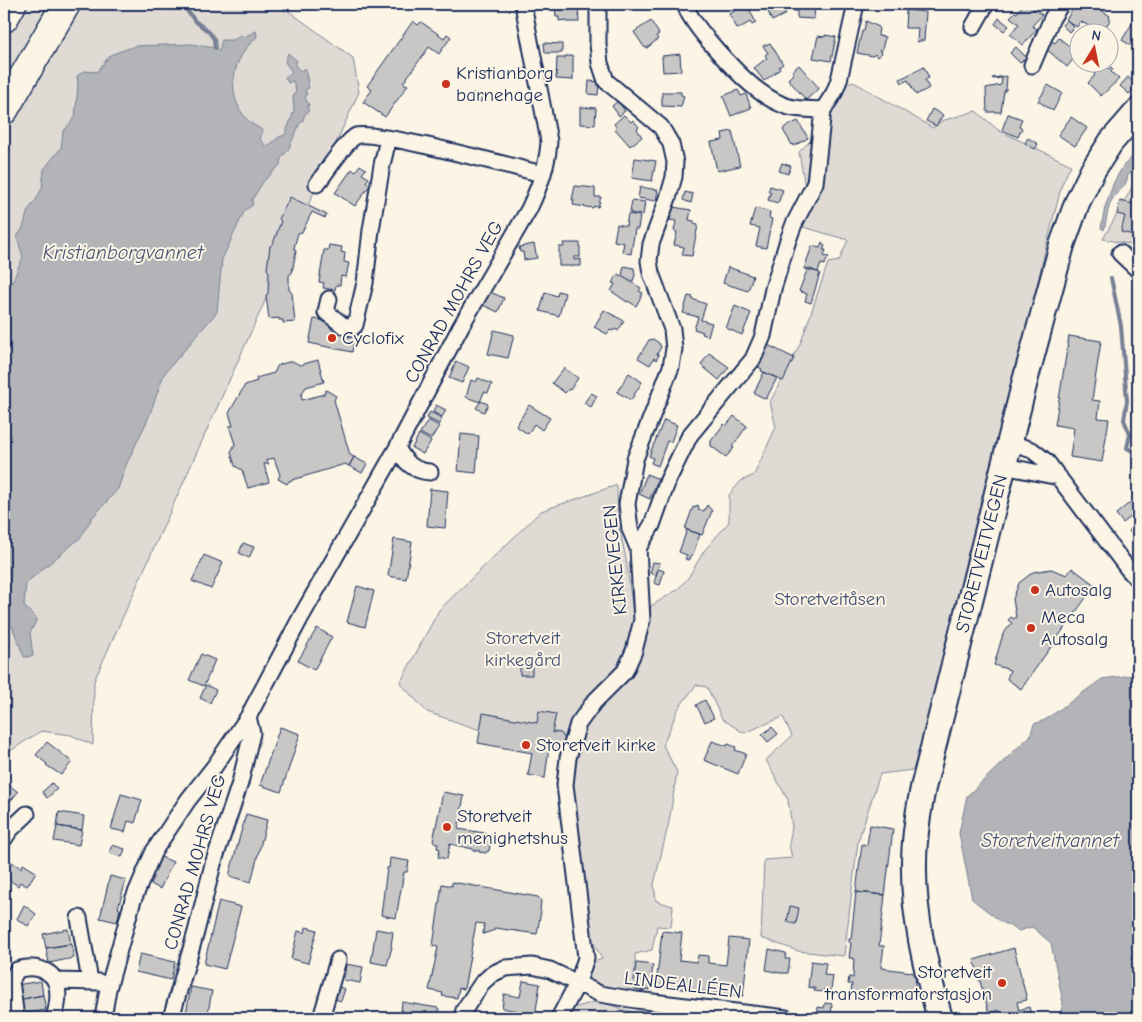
<svg xmlns="http://www.w3.org/2000/svg" width="1142" height="1022" font-family="'Comic Neue',sans-serif">
<style>
.green{fill:#dfdbd4;stroke:#7d8599}
.water{fill:#b2b4b8;stroke:#767f94}
.lines{fill:none;stroke-linecap:round;stroke-linejoin:round}
.stream{stroke:#767f94;stroke-width:4}
.building{fill:#c8c7c6;stroke:#1b2f5e}
.street-casing{stroke:#1b2f5e;stroke-width:19}
.primary-casing{stroke:#1b2f5e;stroke-width:28}
.highway-casing{stroke:#1b2f5e;stroke-width:31}
.street{stroke:#fcf5e5;stroke-width:15}
.primary{stroke:#fcf5e5;stroke-width:24}
.highway{stroke:#fcf5e5;stroke-width:28}
.poi-dot{fill:#c8321e;stroke:#fcf5e5;stroke-width:2}
.labels{text-anchor:middle;dominant-baseline:central;stroke-width:4;stroke-linejoin:round;paint-order:stroke}
.poi-label{font-size:19px;fill:#1b2f5e;stroke:#fcf5e5;text-anchor:start}
.street-label{font-size:19px;fill:#1b2f5e;stroke:#fcf5e5}
.park-label{font-size:19px;fill:#425176;stroke:#fcf5e5}
.water-label{font-size:20px;font-style:italic;fill:#485779;stroke:#fcf5e5}
</style>
<rect width="100%" height="100%" fill="#fcf5e5"/>
<filter id="ink" filterUnits="userSpaceOnUse"><feTurbulence type="fractalNoise" baseFrequency=".02" numOctaves="2"/><feDisplacementMap in="SourceGraphic" scale="10" xChannelSelector="R" yChannelSelector="G"/><feConvolveMatrix kernelMatrix="1 2 1 2 8 2 1 2 1" color-interpolation-filters="sRGB"/></filter>
<g filter="url(#ink)">
<!-- green -->
<path class="green" d="M26 4H54L4 84V40Z
M76 4H279L353 58 359 92 94 681 93 745 71 735 41 731 4 755V125Z
M852 81 933 128 941 121 976 111 998 130 1071 165 1062 184 1044 255 1008 413 940 676 913 770 880 774 858 841 844 956 798 951 761 938 764 860 792 858 789 844 792 827 788 800 766 760 792 736 783 717 744 733 722 719 707 687 696 685 678 709 663 745 677 772 669 822 654 884 656 901 673 906 671 927 657 926 652 950 635 954 636 999 579 986V967L602 959 589 934 571 797 582 722 640 659 651 606 677 590 688 578 704 551 729 522V495L741 481 754 475 776 427 770 402 801 342 828 263 839 261 848 240 803 227 816 192 806 193 799 152 814 137 837 91Z
M1138 177V246L1103 239Z
M617 485 618 522 626 558 634 621 619 669 560 744 486 732 427 712 400 683 439 610 541 511Z
M598 1001 648 1017 657 1018H568L573 1008Z"/>
<!-- water -->
<path class="water" d="M256 31 257 37C233 57 225 92 245 117 250 124 257 126 263 131L260 139 267 147 279 137 285 135 294 111 293 97 296 91 293 81 288 83 285 77 292 72 285 62 288 53 297 61 295 65 300 71 305 68 307 71 306 73 309 88 306 89 305 92 307 93 305 98 309 105 307 108 309 110 304 116 303 121 300 123 288 150 281 158 280 165 263 182 252 200 253 205 245 210 222 259 217 312 164 374 148 419 126 465 118 489 92 518 80 538 26 583 24 606 37 619 30 633 33 656 24 657 12 626 4 619V287L12 282 23 257 17 237 23 228 28 210 36 200 42 188 44 169 61 148 63 132 75 117 78 85 77 76 84 71 97 72 110 55 135 46 192 44 215 48 219 51 222 40H234L240 35 244 37Z
M1138 146V168L1128 175C1126 188 1120 189 1113 198 1107 208 1107 219 1104 230L1101 228 1105 207 1114 182 1123 166 1135 154Z
M1134 675 1138 676V1018H1059L1063 1003 1051 943 1032 927 1019 931 1000 921 972 899 959 833 967 796 1030 736 1034 724 1045 720 1102 679Z"/>
<g class="lines">
<!-- stream -->
<path class="stream" d="M182 4 195 21 209 32 214 39 215 48
M1111 278 1121 326 1127 401 1124 420 1130 434 1127 448 1138 454"/>
</g>
<!-- building -->
<path class="building" d="M555 4H581L578 5 579 22H566V20L559 21V17H556Z
M735 4 738 9 747 4 756 23 752 25 750 22 738 29 737 28 729 14 735 11 732 6 729 8 728 7Z
M765 4H782L786 14 772 21Z
M791 4H815L814 19 797 18V11H794L795 5Z
M1023 4H1029L1042 15 1032 26 1037 29 1023 45 1010 34 1019 24 1010 17 1015 12 1017 13Z
M1076 4H1083L1088 7 1089 6 1097 10 1098 8 1110 16 1109 18 1111 19 1102 32H1099L1080 21 1077 27 1066 20Z
M906 10 926 12 924 40 917 42 918 28H905Z
M999 18 1009 26 1004 31 995 24Z
M1067 20 1074 27 1069 32 1062 25Z
M413 21 418 25 421 22 444 38 447 34 451 37 439 54 429 47 403 83 408 85 385 117 363 102 372 90 367 86Z
M651 21 659 34 656 36 658 39 647 48 644 47 634 32Z
M866 21 879 27 878 36 885 37 882 50H879L882 53 877 57 875 54 873 56 857 53 862 31H864Z
M1133 22 1138 25V43L1133 40 1130 45 1122 40Z
M825 35 836 37 831 61 813 58 818 36 825 37Z
M1048 38 1055 43 1059 38 1078 53 1067 67 1043 46Z
M544 43 562 44V53H545Z
M770 43 783 64 779 67 780 69 764 81 754 68 767 58 765 55 768 53 763 46Z
M1016 47 1026 57 1020 63 1010 53Z
M680 54 681 71 663 72 662 56Z
M565 56H573V80L556 79 557 58H565Z
M799 65 819 88 806 100 788 79 794 73 792 71Z
M1105 65 1109 69 1111 67 1113 69 1111 72 1119 79 1101 96 1088 83 1095 75 1094 73 1100 67 1101 68Z
M924 67 929 78 925 80 929 88 916 95 908 80 902 83 900 79Z
M1007 76 1006 90 1004 91 1001 112H987L986 88 1001 85 1002 78 993 79 992 78Z
M1128 77 1137 86 1129 94 1120 86Z
M589 81 599 82 598 95 588 94Z
M1048 85 1062 93 1053 111 1038 101Z
M738 90 741 96 746 94 751 108 731 116 723 96Z
M662 92H681V95L684 96 681 107 662 106Z
M472 93 483 95 481 102 470 99Z
M618 101 625 111 619 116 612 106Z
M580 107 596 108 595 125 580 124Z
M932 109 943 115 936 126 926 121Z
M1008 114 1022 119 1019 127 1022 128 1018 137 1002 130Z
M624 115 631 122 633 120 639 127 637 129 642 137 630 146 615 129 617 128 614 124Z
M1071 117 1087 128 1075 146 1058 135Z
M798 121 808 138 794 146 793 144 792 145 783 130 785 127Z
M732 131 740 166 717 171 711 142 723 140 722 133Z
M1028 138 1038 144 1035 149 1025 143Z
M635 158 656 161 652 181 632 178Z
M782 163 791 166 788 174 779 171Z
M360 165 366 169 362 174 369 178 366 182 370 185 355 206 335 193 352 169 355 172Z
M575 186 595 188V197H601L598 207 594 206 593 208 573 205 574 200H572Z
M770 186 783 190 778 203 768 200 771 192H768Z
M640 187 658 190 656 201 638 198Z
M685 192 693 194 691 203 683 200Z
M290 197 327 215 325 218 312 212 302 232 298 233 294 248 296 251 292 273 289 275V290L292 293 295 322 283 323V320H279V318L269 319 266 296 268 293 269 272 267 269 270 246 273 244 281 221 279 219Z
M632 200 645 202 643 215 630 213Z
M1120 201 1138 205V236L1121 232 1125 216 1117 214Z
M673 207 691 210 689 220 694 221V224L698 225 692 256 682 255 684 247 674 245 677 232 674 231 676 221 670 220Z
M755 208 770 212 769 218 772 219 766 248 756 246 760 228 750 226Z
M628 214 640 216 638 229H635L631 254 622 252 624 243 614 241 617 224 626 226Z
M822 242 825 246 823 250H826L824 256 829 257 824 265 821 264 818 272 804 269 812 246 820 248Z
M563 243H580V257H574V260L581 259V266H559V247H564Z
M534 244 537 258 524 260 523 252H520L519 247Z
M329 245 342 247 341 252 345 253 344 262 349 263 346 277 341 276 340 285H336L335 290 323 288 324 283 319 282 324 250H328Z
M624 266 634 268 635 275 633 281 622 276Z
M728 267 753 276 748 291 723 283Z
M808 268 820 273 811 303 805 301 807 294 799 291Z
M618 274 641 288 639 291 643 293 636 306 628 301 627 302 611 291 615 284 612 283Z
M558 291 565 293 559 316 540 311 545 292 557 296Z
M490 292 504 298 498 312 483 305Z
M1135 292 1138 293V309L1133 308Z
M688 296 693 297 692 299 706 304 701 320 712 323 708 336 702 334 703 332 694 329 698 317 683 313Z
M735 306 751 313 742 335 726 328Z
M604 310 624 321 618 331 615 329 613 331 610 330 607 334 594 327Z
M314 319 326 321 332 330 351 333 350 336H355L352 352 309 343Z
M494 330 514 335 508 358 488 354Z
M1069 336 1101 341 1092 400 1100 401 1098 418 1109 419 1102 462 1070 457 1074 428 1055 425Z
M653 339 659 343 661 347 657 354 659 355 656 360 654 358 650 365 638 358 649 340Z
M768 345 794 358 783 381 761 371 762 369 758 367Z
M709 353 729 367 719 380 701 365Z
M318 360 324 382 306 387 301 395 302 400 324 394 326 390 336 396 334 400 350 455 354 457 349 466 345 464 289 481 287 484 278 479 280 475 274 458 266 460 269 464H264L269 482 248 488 242 470 235 466 231 452 235 444 229 426H233L229 413 245 385 257 381 256 378 274 373 278 365 292 361 300 365Z
M456 361 469 367 462 383 449 378Z
M564 368 578 378 570 390 569 389 565 393 552 383Z
M764 372 777 378 766 399 754 393Z
M629 373 642 382 631 400 617 392Z
M478 378 492 384 488 393 484 392 480 402 466 397 471 380 476 382Z
M591 393 597 396 591 407 584 403Z
M481 401 488 404 484 412 476 408Z
M436 405 446 410 442 417 433 412Z
M529 405 550 418 542 430 534 424 528 434 516 426Z
M430 412 442 418 439 424 427 418Z
M734 416 747 426 732 447 734 448 726 457 711 446V441L724 424 726 426Z
M428 420 439 426 431 439 420 433Z
M664 420 677 425 671 442 667 441 658 466 651 463 653 458 649 456Z
M419 434 431 441 423 454 412 448Z
M461 434 479 436 476 473 458 471Z
M354 457 367 464 362 473 349 466Z
M647 474 658 479 650 499 639 494Z
M430 489 448 491 445 528 427 526Z
M1138 496V511L1123 523 1116 514Z
M697 505 699 506 698 509 704 511 707 505 712 511 702 535 685 529 693 507 695 508Z
M1138 524V538L1136 540 1129 531Z
M687 530 700 534 692 557 690 556 689 560 685 559 687 555 679 552Z
M394 539 412 542 406 579 388 576Z
M243 543 254 547 249 558 239 553Z
M204 555 223 563 211 589 192 581Z
M653 562 660 563 656 575 650 573Z
M1072 568 1095 585 1021 689 1007 679 1010 670 994 665 1003 634 1012 623 1008 620 1011 617 1014 619 1016 617 1013 599 1019 583 1033 572 1051 569 1067 575Z
M658 569 664 571 660 585 654 583Z
M357 586 374 591 365 627 347 622Z
M317 628 332 637 314 670 298 661Z
M201 654 215 660 204 686 189 680Z
M520 663H532V675H520Z
M206 685 216 690 210 703 200 698Z
M705 700 714 718 705 722 696 705Z
M539 711 556 714 552 733 554 732 561 733 565 739 564 747 558 751 551 749 549 747 545 778 528 775 532 753 478 743 483 713 537 723Z
M280 727 300 734 281 792 260 785Z
M772 727 778 734 768 742 762 735Z
M712 741 727 746 728 744 736 747 735 750 746 754 738 774 704 760Z
M47 742 72 762 61 775 46 765 47 764 36 755Z
M4 781 18 792 7 805 4 802Z
M52 783 57 789 47 798 42 792Z
M443 792 464 796 461 813H466L464 820 460 819 458 829 492 834 489 851H487L486 853 479 852V850L477 851 473 850V849L450 844 447 859 438 857 440 849 437 848 438 844 433 841Z
M121 794 142 800 135 823 128 821 125 832 111 829Z
M59 812 84 816 82 830 57 826Z
M246 814 267 820 251 882 229 876Z
M870 825 893 829 885 895 856 892 862 844 867 845Z
M57 826 82 830 79 845 54 841Z
M112 845 125 849 122 857 109 853Z
M161 857 173 862 160 889 151 884 154 876 153 875Z
M390 858 409 861 407 872H404L396 918 381 915 387 868H389Z
M7 859 21 868 23 864 36 872 27 886 20 882 18 886 4 876V863Z
M110 876 126 880 118 908 120 909 117 922 100 918Z
M452 882 538 897 541 901 540 910 541 911 537 934 495 928V930L483 934 484 924 476 923 464 989 459 988 457 998 442 996 443 993 429 990 438 947 433 946 442 884 452 886Z
M856 892 885 895 879 946H884L881 968 912 972 914 976 916 977 913 999 851 992 852 984H848L849 977 853 978 854 958H849L851 943 849 942V939H851Z
M219 901 241 907 225 969 204 964Z
M24 905 36 914 28 926 17 919Z
M790 906 799 908 796 924 787 922Z
M306 927 317 930 308 963 291 959 298 931 305 933Z
M68 929 71 944 46 948 43 934Z
M376 929 393 932 391 946 392 947 387 965 371 962Z
M662 931 682 933 679 960 697 962 698 955 708 956V963L726 965 729 938 749 940 743 996 656 986Z
M71 944 74 958 49 963 46 948Z
M1014 948 1027 1000 1017 1002 1019 1010 1029 1007 1031 1014 1022 1017 1023 1018H1001L999 1010 989 1013 974 960Z
M769 949 786 953 785 959H790L788 973H780L766 970Z
M140 954 175 962 171 980 136 972Z
M811 961 826 963 824 975 833 976 831 990 824 989V992L814 991 815 988 808 987Z
M636 963 653 965 650 990 645 989 644 991 633 988Z
M346 964 363 967 360 983 344 980Z
M41 981 43 995 18 1000 16 985Z
M523 981 540 984 536 1010 537 1011 534 1018H517L518 1011 502 1008 504 994 520 997Z
M336 986 345 989 341 1001 332 998Z
M191 987 212 991 207 1018H185Z
M43 995 46 1010 21 1014 18 1000Z
M402 1002 438 1008 439 1009V1015L447 1016 446 1018H413L414 1014 401 1011Z
M825 1003 832 1004 831 1018 817 1017 818 1007 824 1008Z
M366 1012 380 1014V1018H349V1014L365 1016Z"/>
<g class="lines">
<defs>
<path id="street" d="M685 4C690 25 740 77 759 91 767 97 778 104 789 107 800 110 812 109 823 110
M973 27 986 4
M1032 65 1052 18 1061 4
M317 184C324 175 347 140 356 136 371 129 517 168 543 174
M1120 253 1138 270
M329 299 326 312 344 326 352 328 355 325 365 283 371 230 382 165 388 139
M1010 443 1032 450 1047 462 1128 569 1138 580
M397 448C405 462 413 471 430 472
M1004 466 1059 477
M638 548 652 525 668 480 690 435 753 359 763 336 773 289 788 240 794 224 815 183 823 110 834 93 839 80 856 4
M4 839 10 830 27 814
M79 918 90 981
M55 981 99 982
M16 1018 11 981 17 970C31 965 53 968 57 986 59 996 57 1008 54 1018
M103 1018 108 989 133 900 154 851 188 800 214 767 248 717 301 617 397 448 461 326 529 209C539 188 548 165 549 141L523 4
M171 1018 196 932 213 864 240 783 252 733 248 717
M321 1018 338 960
M462 1018 464 1010 482 983 492 974 505 968 532 966 550 970 600 994 636 1000 786 1018
M559 1018 578 982 586 958 567 801 565 785 568 758 578 724 594 702 625 671 634 651 642 620 638 548 630 529 627 504 635 459 671 367 674 349 672 329 651 273 649 261 651 244 668 198 674 177 675 162 671 144 661 127 606 81 600 63 598 44V4"/>
<g id="primary">
<path id="s1" d="M940 1018C926 969 913 916 914 864 914 839 918 813 923 788L1025 381 1062 245 1077 203 1093 170 1111 142 1138 111"/>
</g>
<path id="highway" d="M4 18 12 4
M4 110 66 4"/>
</defs>
<!-- street casing -->
<use href="#street" class="street-casing"/>
<!-- primary casing -->
<use href="#primary" class="primary-casing"/>
<!-- highway casing -->
<use href="#highway" class="highway-casing"/>
<!-- street -->
<use href="#street" class="street"/>
<!-- primary -->
<use href="#primary" class="primary"/>
<!-- highway -->
<use href="#highway" class="highway"/>
</g>
</g>
<!-- markers -->
<g class="poi-dot">
<circle cx="446" cy="84" r="5"/>
<circle cx="332" cy="338" r="5"/>
<circle cx="1035" cy="590" r="5"/>
<circle cx="1031" cy="628" r="5"/>
<circle cx="526" cy="745" r="5"/>
<circle cx="447" cy="827" r="5"/>
<circle cx="1002" cy="983" r="5"/>
</g>
<g class="labels">
<!-- poi labels -->
<g class="poi-label">
<text x="456" y="73">Kristianborg<tspan x="456" dy="22">barnehage</tspan></text>
<text x="342" y="338">Cyclofix</text>
<text x="1045" y="590">Autosalg</text>
<text x="1041" y="617">Meca<tspan x="1041" dy="22">Autosalg</tspan></text>
<text x="536" y="745">Storetveit kirke</text>
<text x="457" y="816">Storetveit<tspan x="457" dy="22">menighetshus</tspan></text>
<text x="992" y="972" text-anchor="end">Storetveit<tspan x="992" dy="22">transformatorstasjon</tspan></text>
</g>
<!-- street labels -->
<g class="street-label">
<text transform="translate(454 302) rotate(-61)">CONRAD MOHRS VEG</text>
<text stroke="none"><textPath href="#s1" startOffset="475">STORETVEITVEGEN</textPath></text>
<text transform="translate(615 560) rotate(-96)">KIRKEVEGEN</text>
<text transform="translate(195 862) rotate(-74)">CONRAD MOHRS VEG</text>
<text transform="translate(683 985) rotate(7)">LINDEALLÉEN</text>
</g>
<!-- park labels -->
<g class="park-label">
<text x="830" y="599">Storetveitåsen</text>
<text x="523" y="638">Storetveit<tspan x="523" dy="22">kirkegård</tspan></text>
</g>
<!-- water labels -->
<g class="water-label">
<text x="123" y="252">Kristianborgvannet</text>
<text x="1050" y="840">Storetveitvannet</text>
</g>
</g>
<!-- margin -->
<rect width="1142" height="1022" fill="none" stroke="#fcf5e5" stroke-width="20"/>
<rect x="10" y="10" width="1122" height="1002" fill="none" stroke="#1b2f5e" stroke-width="2" filter="url(#ink)"/>
<!-- north arrow -->
<g transform="translate(1094 48) rotate(10)"><circle r="24" fill="#fcf5e5" stroke="#a2a6af"/>
<path d="M0-4L9 19L0 12L-9 19Z" fill="#c8321e"/>
<text y="-8" font-size="14" font-weight="bold" text-anchor="middle" fill="#1b2f5e">N</text>
</g>
</svg>
